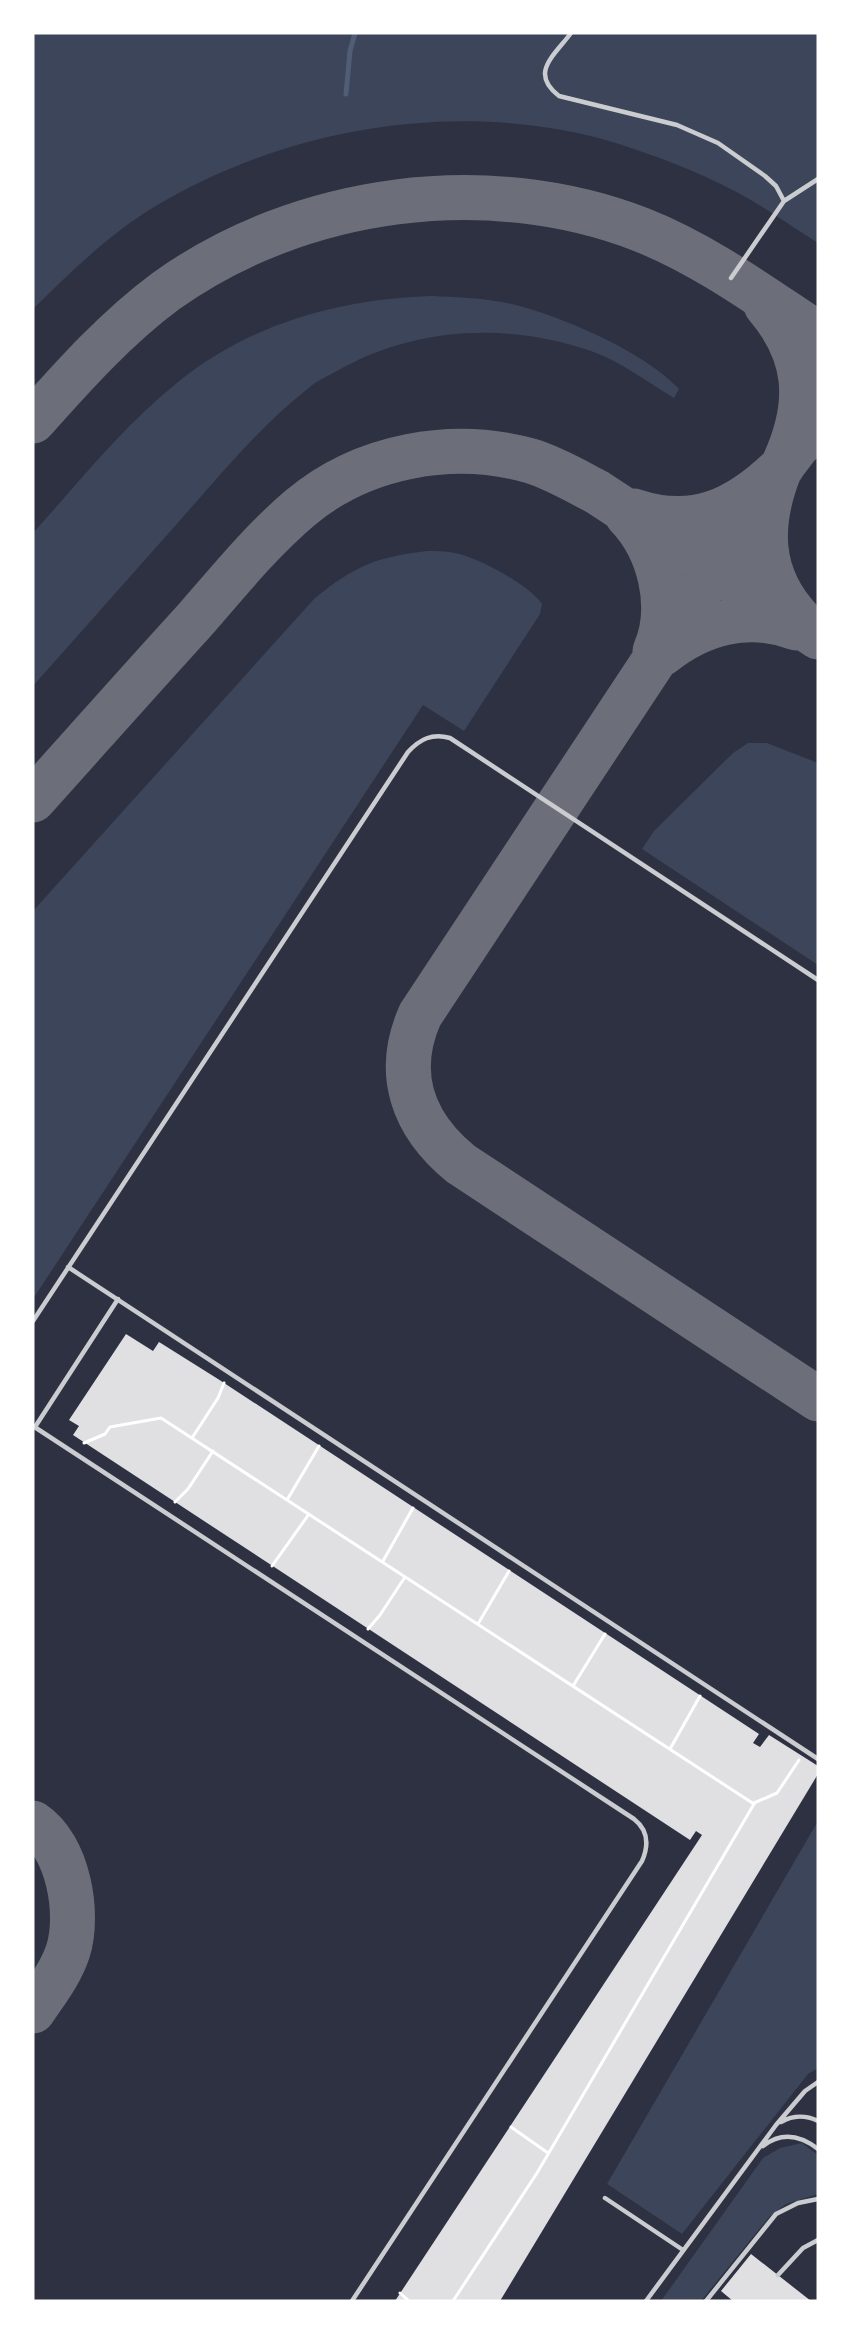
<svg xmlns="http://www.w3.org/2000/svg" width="851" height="2334" font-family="Arial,sans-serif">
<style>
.green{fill:#3c4559}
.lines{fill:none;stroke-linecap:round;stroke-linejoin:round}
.stream{stroke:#4f5d75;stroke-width:5}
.taxiway{stroke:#6c6f7a;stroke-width:45}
.building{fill:#e0e0e3}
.path{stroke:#fff;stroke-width:3}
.service{stroke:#caccd0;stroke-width:4.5}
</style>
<rect width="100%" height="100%" fill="#2d3142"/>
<!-- green -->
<path class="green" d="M33 33H818V243C795 229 773 213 749 199 711 177 667 160 625 146 472 96 290 125 154 207 108 235 71 272 33 309Z
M432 296C456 297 479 298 502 302 551 311 645 351 679 389L674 398C647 382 620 361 591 351 507 322 414 327 337 371 328 376 318 380 310 387 262 424 223 472 183 517 133 573 83 630 33 686V533C79 482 124 425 178 382 251 323 340 299 432 296Z
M427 551C436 551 446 551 455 553 477 557 530 585 542 604L540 614 464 731 423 705 33 1299V911L314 599C354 566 376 557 427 551Z
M748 743H767L818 763V965L642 849 654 831 733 753Z
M818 1821V2068L808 2074 682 2234 607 2184Z
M802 2143 818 2155V2194L786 2204 769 2217 701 2301H661L763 2158 780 2148Z"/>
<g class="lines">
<!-- stream -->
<path class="stream" d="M346 94 350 51 355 33"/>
<!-- taxiway -->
<path class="taxiway" d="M766 305C808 354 811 403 785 461
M33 421C74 375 116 328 166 291 300 195 488 170 642 230 705 255 762 297 818 334
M818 429 798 445 785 462 420 1015C394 1074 413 1125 461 1164L818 1399
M634 511C694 531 737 510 780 469 758 524 758 575 800 620
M627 515C660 549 674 607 655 651
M662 654C701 623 748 610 796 628
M33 800C87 740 140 680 194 621 228 582 261 541 300 508 363 455 453 439 531 461 554 468 576 481 597 492L818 637
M33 1823C68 1846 80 1913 68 1951 61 1973 45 1993 33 2011"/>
</g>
<!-- building -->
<path class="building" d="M126 1334 153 1351 159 1342 218 1379 759 1734 753 1743 760 1747 769 1735 818 1766V1774L500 2301H395L702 1835 696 1831 690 1840 73 1435 79 1426 69 1420Z
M751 2254 811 2301H733L721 2291Z"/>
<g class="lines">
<!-- path -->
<path class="path" d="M192 1438 218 1398 224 1383
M84 1443 105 1434 110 1427 161 1418 754 1804 537 2173 453 2301
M287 1500 319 1446
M175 1502 188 1489 213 1451
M383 1561 413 1508
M272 1566 309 1514
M478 1624 509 1571
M368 1629 380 1615 405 1577
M573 1686 605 1634
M670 1749 700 1696
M754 1803 777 1793 799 1760
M511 2127 548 2153
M400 2293 409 2301"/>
<!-- service -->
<path class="service" d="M571 33C554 56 529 73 559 96L677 125 718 143 765 176 776 186 784 201
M731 278 784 201 818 179
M68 1267 818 1759
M33 1321 408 752C420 739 432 733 450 738L818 980
M33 1426 634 1819C648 1830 649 1845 642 1861L352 2301
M35 1427 118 1299
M781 2122C794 2115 805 2115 818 2121
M763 2146C781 2132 800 2135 818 2149
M605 2198 683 2250
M778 2275 803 2248 818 2240
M646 2301 776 2125 805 2091 818 2082
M706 2301 776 2214 798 2203 818 2199"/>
</g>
<!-- border -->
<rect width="851" height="2334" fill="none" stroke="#ffffff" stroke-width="69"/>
</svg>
